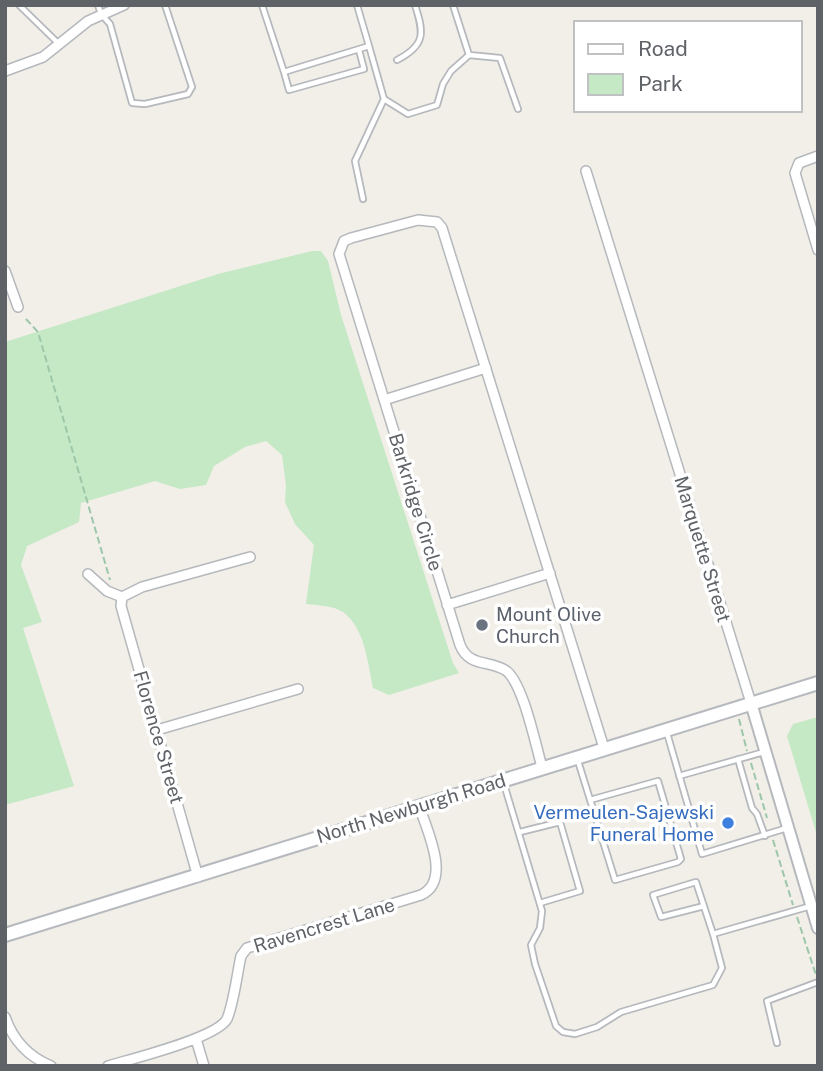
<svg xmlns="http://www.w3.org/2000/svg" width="823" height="1071" font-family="'Public Sans',sans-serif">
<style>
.green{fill:#c5e8c5}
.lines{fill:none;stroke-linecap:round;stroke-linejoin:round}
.service-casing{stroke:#b5b8bc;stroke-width:8}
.minor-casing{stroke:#b5b8bc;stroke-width:12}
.tertiary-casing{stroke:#b5b8bc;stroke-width:14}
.secondary-casing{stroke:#b6babf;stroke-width:16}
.path{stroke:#9cc7a9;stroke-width:2;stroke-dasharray:7 3.5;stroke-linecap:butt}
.service{stroke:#fff;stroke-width:4.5}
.minor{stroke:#fff;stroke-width:9}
.tertiary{stroke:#fff;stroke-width:10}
.secondary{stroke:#fff;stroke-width:12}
.worship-dot{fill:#6b7280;stroke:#fff;stroke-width:2.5}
.shop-dot{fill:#3f7fe0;stroke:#fff;stroke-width:2.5}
.labels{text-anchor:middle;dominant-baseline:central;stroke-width:7;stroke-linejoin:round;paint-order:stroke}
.street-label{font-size:19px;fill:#5f6368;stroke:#fff}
.worship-label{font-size:19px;fill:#5b616d;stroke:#fff;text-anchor:start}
.shop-label{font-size:19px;fill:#366cbe;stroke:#fff;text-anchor:end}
</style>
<rect width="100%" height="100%" fill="#f1efe8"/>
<!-- green -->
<path class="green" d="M312 251H321L328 261 341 315 453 663 459 673 389 695 373 688C368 664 365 628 343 612 334 606 317 605 306 604L314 545 295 524 285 502 286 485 282 455 266 441 245 447 214 466 206 485 180 489 155 481 81 503 79 522 27 546 21 565 42 622 23 628 74 786 5 805V342L218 274Z
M818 717V839L787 736 793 724Z"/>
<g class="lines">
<defs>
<path id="service" d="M19 5 60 45
M98 5 101 14 110 24 132 103 145 104 188 94 192 87 165 5
M262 5 284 72 369 46 357 5
M469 55 500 58 518 109
M397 60C426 45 424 33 415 5
M284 72 289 90 364 69 359 50
M384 99 408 114 437 105 443 84 451 71 469 55 453 5
M363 199 355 161 384 99 369 46
M667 733 702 854 787 828
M738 759 752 808 757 814 765 836
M578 761 615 880 678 862 681 859 658 781 590 800
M679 776 764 752
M504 784 542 911 540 928 531 945 535 964 556 1026 563 1032 575 1034 597 1027 621 1012 713 985 722 968 713 934 811 906
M520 832 560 822 580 891 540 903
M704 906 661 917 653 895 696 882 713 934
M777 1043 767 1001 818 982"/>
<path id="minor" d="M5 71 43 57 88 21 124 5
M818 156 799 163 795 173 818 250
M586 171 751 703
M5 271 18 307
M384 400 486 368
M88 574 107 591 122 597
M122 597 121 606 198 877
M122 597 142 587 250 557
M447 605 550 573
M157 730 298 689
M542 767C536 747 523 681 505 670 488 660 469 667 460 645L339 254 344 241 351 238 418 220 437 222 442 228 604 748
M5 1017C13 1040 29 1057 51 1066
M196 1039 204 1066
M108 1066C131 1059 217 1038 227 1019 234 1002 237 974 241 956L247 948 421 895C452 881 427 830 419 806"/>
<path id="tertiary" d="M751 703 818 928"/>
<path id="secondary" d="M5 935 818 683"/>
</defs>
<!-- service casing -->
<use href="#service" class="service-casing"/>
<!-- minor casing -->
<use href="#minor" class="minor-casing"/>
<!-- tertiary casing -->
<use href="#tertiary" class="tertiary-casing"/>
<!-- secondary casing -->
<use href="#secondary" class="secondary-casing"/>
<!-- path -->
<path class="path" d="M26 319 38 332 110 580
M739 719 747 751
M751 763 767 818
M773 840 793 905
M797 917 816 975"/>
<!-- service -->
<use href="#service" class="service"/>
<!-- minor -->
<use href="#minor" class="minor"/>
<!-- tertiary -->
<use href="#tertiary" class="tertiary"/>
<!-- secondary -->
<use href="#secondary" class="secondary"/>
</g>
<!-- markers -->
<circle class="worship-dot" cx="482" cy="625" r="7"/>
<circle class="shop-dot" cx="728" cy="823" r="7"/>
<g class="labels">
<!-- street labels -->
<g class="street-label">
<text transform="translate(416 502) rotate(73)">Barkridge Circle</text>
<text transform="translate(703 549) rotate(73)">Marquette Street</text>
<text transform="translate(159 737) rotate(74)">Florence Street</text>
<text transform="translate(411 808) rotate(-17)">North Newburgh Road</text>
<text transform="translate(324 925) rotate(-17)">Ravencrest Lane</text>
</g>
<!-- worship labels -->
<g class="worship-label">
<text x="496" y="614">Mount Olive<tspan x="496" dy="22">Church</tspan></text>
</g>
<!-- shop labels -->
<g class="shop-label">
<text x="714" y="812">Vermeulen-Sajewski<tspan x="714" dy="22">Funeral Home</tspan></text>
</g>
</g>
<!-- border -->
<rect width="823" height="1071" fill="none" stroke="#5f6368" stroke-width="14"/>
<!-- legend -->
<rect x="574" y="21" width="228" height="91" fill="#ffffff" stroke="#bfc1c3" stroke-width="2"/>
<rect x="588" y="44" width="35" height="10" fill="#ffffff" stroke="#bfc1c3" stroke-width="2"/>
<text x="638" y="56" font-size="21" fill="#5f6368">Road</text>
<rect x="588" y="74" width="35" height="21" fill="#c5e8c5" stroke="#bfc1c3" stroke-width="2"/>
<text x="638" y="91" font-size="21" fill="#5f6368">Park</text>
</svg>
